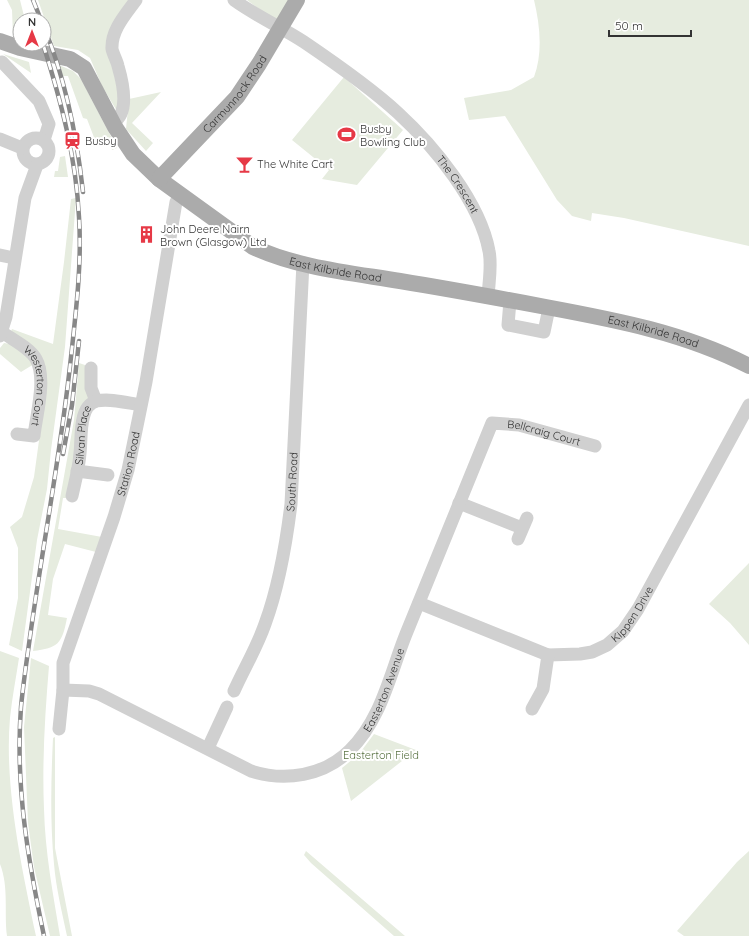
<svg xmlns="http://www.w3.org/2000/svg" width="749" height="936" font-family="Quicksand,sans-serif">
<style>
.green{fill:#e6ecdf}
.lines{fill:none;stroke-linecap:round;stroke-linejoin:round}
.minor{stroke:#d0d0d0;stroke-width:13}
.major{stroke:#ababab;stroke-width:16}
.rail-casing{stroke:#888;stroke-width:4.5}
.rail{stroke:#fff;stroke-width:3;stroke-dasharray:9;stroke-linecap:butt}
.labels{text-anchor:middle;dominant-baseline:central;stroke-width:4;stroke-linejoin:round;paint-order:stroke}
.street-label{font-size:11px;fill:#333;stroke:#fff}
.poi-label{font-size:11px;fill:#333;stroke:#fff;text-anchor:start}
.park-label{font-size:11px;fill:#56703f;stroke:#fff}
</style>
<rect width="100%" height="100%" fill="#fff"/>
<!-- green -->
<path class="green" d="M7 0H20L25 20H20V39L13 36 12 10Z
M38 0H132L115 22V78L119 98 117 111 102 86 90 58 78 50 54 46Z
M247 0H290L278 20H274Z
M534 0H749V246L624 218 592 213 591 221 572 216 557 200 505 116 469 120 464 98 511 90 534 77C543 53 540 25 534 0Z
M3 54 29 62 31 73Z
M59 65 73 71 81 79 117 148 112 150 109 139 95 140 87 119 83 118 68 76H62Z
M344 77 403 130 357 185 322 179 329 170 292 140Z
M161 92 132 123 153 143 146 151 126 129 129 99Z
M65 156 68 177H54L55 171H58L60 157Z
M76 198 65 347 51 450 47 489 37 540 22 651 9 645 18 598V548L10 527 22 517 34 477 47 382 10 334 12 329 53 344 64 262 71 199Z
M4 343C17 344 26 354 34 364L21 372 0 354V348Z
M79 363 85 365V389L89 398 66 498H63L58 529 102 537 96 552 65 544 53 579 48 615 67 618C62 644 58 648 33 651L74 420Z
M749 563V645L730 623 709 604Z
M0 651 19 658C16 678 12 698 10 718 4 787 22 869 36 936H7C4 912 9 887 0 864Z
M31 658 49 666C45 714 42 762 44 809 45 852 53 894 60 936H50L34 867 28 823 24 727Z
M374 734 416 750 351 801 342 768 359 754Z
M55 737V848L72 936H67C62 912 56 888 54 864 50 822 51 780 53 738Z
M306 851 405 936H394L311 863 304 855Z
M749 851V936H684L677 931 737 862Z"/>
<g class="lines">
<!-- minor -->
<g class="minor">
<path id="s1" d="M234 0C256 16 281 27 304 42 335 63 371 88 398 113 434 146 480 202 489 251 492 265 489 281 488 296"/>
<path d="M2 62 39 101 49 124 44 140"/>
<path d="M113 123C130 113 123 83 118 66 117 61 113 54 112 49 111 30 126 14 136 0"/>
<circle cx="36" cy="151" r="13"/>
<path d="M0 139 22 148"/>
<path d="M0 255 14 258"/>
<path d="M510 301 508 325 544 332 549 308"/>
<path id="s2" d="M2 332C13 340 30 348 36 359 47 378 36 416 34 436L17 434"/>
<path d="M0 336 6 317 25 198 37 165"/>
<path d="M91 368V388L96 401"/>
<path d="M77 471 108 475"/>
<path id="s3" d="M72 496C75 482 79 468 80 453 82 439 78 405 97 401 110 398 127 403 140 405"/>
<path d="M459 503 522 528"/>
<path d="M518 539 527 518"/>
<path id="s4" d="M419 603 548 655 580 654 592 652 607 645 623 631 638 609 749 405"/>
<path id="s5" d="M63 690 89 691 99 694 251 771C285 782 324 776 350 750 381 720 390 674 406 634 435 564 463 493 492 423L519 425 595 446"/>
<path id="s6" d="M234 691C244 669 257 647 265 624 279 586 286 545 291 504L303 263"/>
<path d="M532 709 543 689 548 655"/>
<path id="s7" d="M59 729 63 690V663L114 517 128 470 146 382 176 202 181 195"/>
<path d="M208 748 227 707"/>
</g>
<!-- major -->
<g class="major">
<path id="s8" d="M0 41 20 48 70 59 84 68 115 127 133 154 159 179 253 247C298 268 352 273 400 281 449 289 498 298 546 307 616 320 685 333 749 366"/>
<path id="s9" d="M159 179 237 97 259 64 297 0"/>
</g>
<defs>
<path id="rail" d="M33 0 41 20
M44 27C65 78 77 137 83 192
M43 44C61 101 76 157 79 217 82 263 76 311 71 357 61 453 42 548 29 644 26 665 23 686 21 707 15 785 28 860 44 936
M63 454 72 405 79 341"/>
</defs>
<!-- rail casing -->
<use href="#rail" class="rail-casing"/>
<!-- rail -->
<use href="#rail" class="rail"/>
</g>
<!-- icons -->
<defs>
<symbol id="stadium-bare" viewBox="-9 -9 18 18"><path d="M0-5a6.5 5 0 1 0 0 10a6.5 5 0 1 0 0-10ZM-3.5-1.8h7v3.6h-7Z" fill="#e63946" stroke="#fff" stroke-width="2.5" paint-order="stroke"/></symbol>
<symbol id="station-bare" viewBox="-9 -9 18 18"><path d="M-3-6H3Q5-6 5-4V2Q5 4 3 4L4.5 6H3L1.5 4h-3L-3 6H-4.5L-3 4Q-5 4-5 2V-4Q-5-6-3-6ZM-3.5-4v3h7v-3ZM-3.5 1v1.5H-2V1ZM2 1v1.5H3.5V1Z" fill="#e63946" stroke="#fff" stroke-width="2.5" paint-order="stroke"/></symbol>
<symbol id="bar-bare" viewBox="-9 -9 18 18"><path d="M-6-5H6L.8 .8V4.5H3.5V6h-7V4.5H-.8V.8Z" fill="#e63946" stroke="#fff" stroke-width="2.5" paint-order="stroke"/></symbol>
<symbol id="building-bare" viewBox="-9 -9 18 18"><path d="M-4-6H4V6H1V3H-1V6H-4ZM-2.5-4.3h1.7v1.8h-1.7ZM.8-4.3h1.7v1.8H.8ZM-2.5-1h1.7V.8h-1.7ZM.8-1h1.7V.8H.8Z" fill="#e63946" stroke="#fff" stroke-width="2.5" paint-order="stroke"/></symbol>
</defs>
<g fill-rule="evenodd">
<use href="#stadium-bare" x="334" y="122" width="25" height="25"/>
<use href="#station-bare" x="60" y="128" width="25" height="25"/>
<use href="#bar-bare" x="232" y="152" width="25" height="25"/>
<use href="#building-bare" x="134" y="222" width="25" height="25"/>
</g>
<g class="labels">
<!-- street labels -->
<g class="street-label">
<text stroke="none"><textPath href="#s9" startOffset="114">Carmunnock Road</textPath></text>
<text stroke="none"><textPath href="#s1" startOffset="293">The Crescent</textPath></text>
<text stroke="none"><textPath href="#s8" startOffset="426">East Kilbride Road</textPath></text>
<text stroke="none"><textPath href="#s8" startOffset="750">East Kilbride Road</textPath></text>
<text stroke="none"><textPath href="#s2" startOffset="70">Westerton Court</textPath></text>
<text stroke="none"><textPath href="#s5" startOffset="724">Bellcraig Court</textPath></text>
<text stroke="none"><textPath href="#s3" startOffset="62">Silvan Place</textPath></text>
<text stroke="none"><textPath href="#s7" startOffset="276">Station Road</textPath></text>
<text stroke="none"><textPath href="#s6" startOffset="219">South Road</textPath></text>
<text stroke="none"><textPath href="#s4" startOffset="240">Kippen Drive</textPath></text>
<text stroke="none"><textPath href="#s5" startOffset="383">Easterton Avenue</textPath></text>
</g>
<!-- poi labels -->
<g class="poi-label">
<text x="360" y="129">Busby<tspan x="360" dy="13">Bowling Club</tspan></text>
<text x="85" y="141">Busby</text>
<text x="257" y="164">The White Cart</text>
<text x="160" y="229">John Deere Nairn<tspan x="160" dy="13">Brown (Glasgow) Ltd</tspan></text>
</g>
<!-- park labels -->
<g class="park-label">
<text x="381" y="755">Easterton Field</text>
</g>
</g>
<!-- north arrow -->
<g transform="translate(32 32)"><circle r="19" fill="#ffffff" stroke="#adadad"/>
<path d="M0-3L7 15L0 10L-7 15Z" fill="#e63946"/>
<text y="-6" font-size="11" font-weight="bold" text-anchor="middle" fill="#333333">N</text>
</g>
<!-- scale -->
<path d="M609 30v6h82v-6" fill="none" stroke="#333333" stroke-width="2"/>
<text x="615" y="30" font-size="12" fill="#333333" stroke="#ffffff" stroke-width="3" paint-order="stroke">50 m</text>
</svg>
